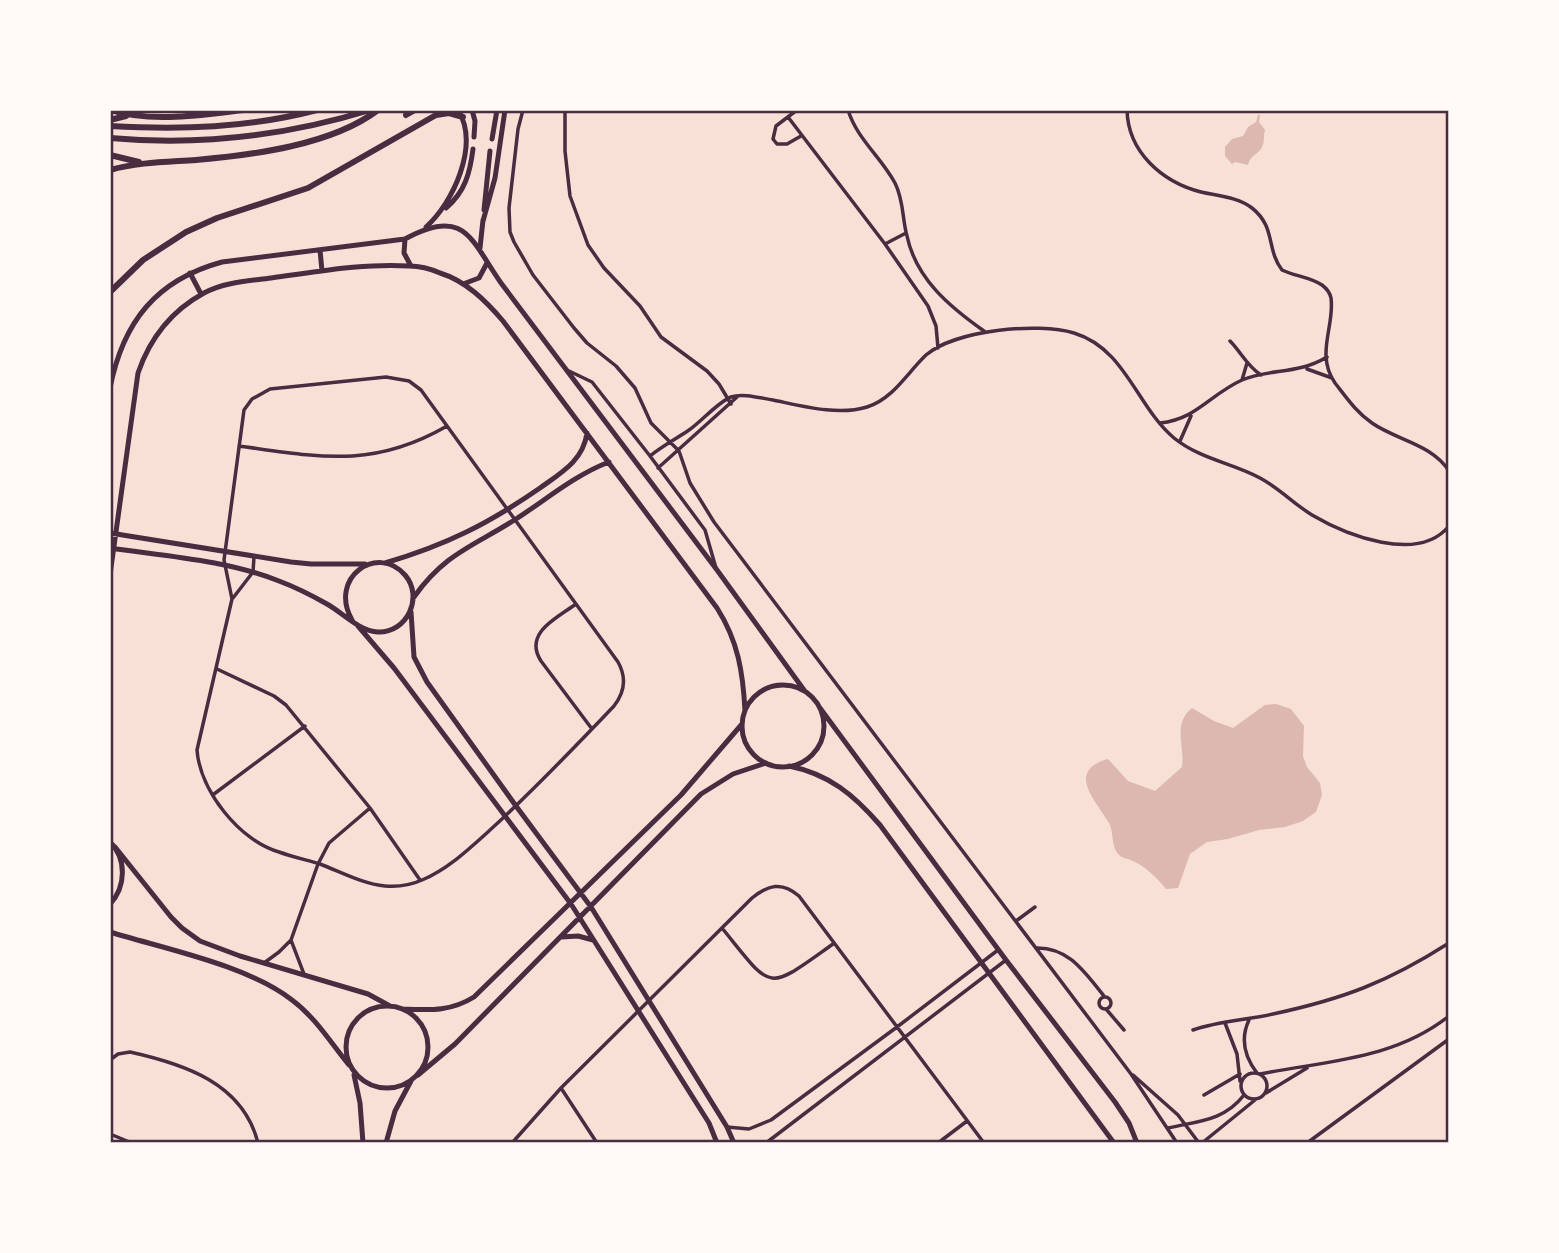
<svg xmlns="http://www.w3.org/2000/svg" width="1559" height="1253" font-family="Barlow,sans-serif">
<style>
.water{fill:#dcb8b0}
.lines{fill:none;stroke-linecap:round;stroke-linejoin:round}
.minor{stroke:#4a2c40;stroke-width:3.5}
.tertiary{stroke:#4a2c40;stroke-width:5}
.primary{stroke:#4a2c40;stroke-width:6}
.trunk{stroke:#4a2c40;stroke-width:6}
.neatline{fill:none;stroke:#4a2c40;stroke-width:2.5}
</style>
<rect width="100%" height="100%" fill="#f7e1d7"/>
<!-- water -->
<path class="water" d="M1258 115H1260L1259 122 1265 130C1263 136 1265 142 1262 147 1258 155 1250 155 1248 165L1235 162 1232 164 1225 156V147L1232 139 1243 136 1248 127 1256 122Z
M1276 704 1291 709 1304 726 1303 756 1307 767 1320 783 1322 795 1316 812 1303 821 1285 827 1259 830 1228 839 1207 842 1190 854 1178 888 1166 889C1157 878 1146 867 1133 861 1127 858 1122 859 1118 854 1111 846 1114 832 1109 823 1096 801 1065 771 1108 759L1128 781 1155 791 1182 767C1185 746 1172 724 1192 708L1214 721 1233 728 1265 705Z"/>
<g class="lines">
<!-- minor -->
<path class="minor" d="M523 110 518 129 509 208 510 232 514 242 533 275 574 328 587 343 616 366 635 388 651 423 679 451 690 483 714 522 1131 1074 1177 1143
M565 110V151L570 196 588 245 604 268 640 306 661 337 707 371 719 384 731 404
M797 110 776 126 773 139 777 144H787L801 136
M848 110C857 139 881 157 895 183 904 201 902 218 907 236 916 279 950 307 984 331
M1127 110C1128 152 1162 182 1201 192 1218 196 1238 197 1252 208 1276 227 1266 249 1282 270 1294 276 1310 277 1322 285 1326 288 1330 293 1331 298 1335 326 1315 354 1335 383 1346 397 1356 412 1372 423 1396 440 1432 444 1449 471
M788 117 885 244 928 306 936 326 938 348
M885 244 906 233
M1230 341C1241 352 1247 366 1261 375
M1307 369 1332 378
M569 371 592 382 650 456 705 530 716 568
M386 377 409 381 421 390 618 662C627 678 625 692 614 706 574 748 533 791 490 830 469 849 448 869 422 880 411 885 397 887 385 886 363 884 341 872 320 864 307 860 293 857 279 852 240 841 200 791 197 750L232 599 224 560 244 410 252 399 270 389Z
M1242 380 1247 363
M1160 423C1197 419 1209 395 1242 380 1271 368 1297 375 1327 357
M1180 441 1191 416
M239 446C319 457 373 469 447 426
M650 456C662 446 676 439 689 430 701 422 718 402 731 397 743 393 760 398 773 400 802 406 838 416 867 407 893 399 907 373 926 355 955 330 1038 322 1074 333 1126 349 1136 406 1174 438 1200 459 1232 463 1260 478 1279 488 1294 504 1312 515 1346 535 1418 564 1449 526
M658 468 737 397
M233 598 253 572 254 557
M576 604C557 618 523 633 541 661L592 729
M217 669 274 696 286 705 370 808 420 880
M214 794 305 726
M1016 921 1035 907
M722 928C774 992 765 992 833 944
M291 940 304 974
M1036 948C1069 947 1085 973 1104 996
M264 963 279 952 291 940 318 864 329 843 370 808
M1099 1003a6 6 0 1 1 12 0a6 6 0 1 1-12 0Z
M1106 1009 1124 1030
M1249 1020C1240 1039 1244 1056 1257 1073
M1225 1023 1237 1054 1240 1081
M1193 1030C1218 1021 1247 1020 1273 1014 1343 999 1388 982 1449 943
M110 1060 118 1054 130 1052C184 1064 243 1083 258 1143
M1241 1086a13 13 0 1 1 26 0a13 13 0 1 1-26 0Z
M1260 1074C1325 1061 1394 1060 1449 1016
M1133 1075 1178 1115 1199 1143
M561 1088 597 1143
M1266 1093 1307 1068
M1204 1095 1240 1074
M727 1127 749 1129 771 1120 897 1027 998 950
M1168 1128C1198 1121 1224 1121 1244 1095
M110 1134 132 1143
M512 1143 561 1088 752 898C768 885 782 881 799 896L984 1143
M766 1143 1006 960
M938 1143 967 1121
M1202 1143 1255 1100
M1307 1143 1449 1039"/>
<!-- tertiary -->
<path class="tertiary" d="M472 110 475 121 474 137
M492 139 497 110
M446 208C465 192 470 173 473 149
M484 210 490 151
M483 221 495 178 505 110
M426 227C453 203 480 145 458 110
M405 239 404 253 411 266
M480 248 483 220
M320 250 322 271
M190 273 201 294
M463 284 479 278 487 263
M110 388C123 322 156 280 222 262L405 239C465 206 471 240 501 283L717 570 804 690
M110 533 291 562 311 564H365
M110 548C165 556 226 560 279 581 295 587 311 595 327 604 343 613 359 631 378 632 407 633 424 597 405 575 377 543 328 578 352 620
M385 563C446 545 488 524 540 488 561 473 583 461 587 433
M110 575 138 373C150 338 171 311 204 293 224 282 249 281 271 278 316 272 364 263 409 266 420 266 431 269 440 273 466 281 486 301 503 321L717 608C738 641 743 672 745 711
M414 597C445 553 474 546 516 519 547 499 575 475 609 462
M411 612 414 657 427 682 516 806 591 907 727 1127 734 1143
M358 626 394 668 571 904 709 1123 717 1143
M742 726a41 41 0 1 1 82 0a41 41 0 1 1-82 0Z
M820 708 1006 960 1115 1102 1129 1123 1137 1143
M789 766C829 774 854 795 880 825L1114 1143
M110 842C127 859 126 887 110 904
M115 847 171 917 182 928 200 941 240 956 368 994 390 1006
M110 932C165 949 247 965 292 1000 315 1017 331 1043 349 1065
M562 937 578 936 593 940
M346 1047a41 41 0 1 1 82 0a41 41 0 1 1-82 0Z
M402 1009C429 1010 450 1012 474 997L681 795 742 724
M354 1075 360 1103 363 1143
M418 1075 455 1044 701 794 733 774 766 763
M386 1143 395 1111 411 1081"/>
<!-- primary -->
<path class="primary" d="M110 110C151 123 201 115 243 110
M110 120 126 116
M110 126C181 130 248 128 317 110
M110 138C199 146 286 136 370 110
M110 155 139 162
M110 170C138 162 168 162 196 160 253 155 332 145 378 110"/>
<!-- trunk -->
<path class="trunk" d="M406 115 415 110
M110 292 143 260 186 232 217 218 308 188 436 115 449 113 463 117"/>
</g>
<!-- border -->
<rect width="1559" height="1253" fill="none" stroke="#fffaf5" stroke-width="224"/>
<rect x="112" y="112" width="1335" height="1029" class="neatline"/>
</svg>
